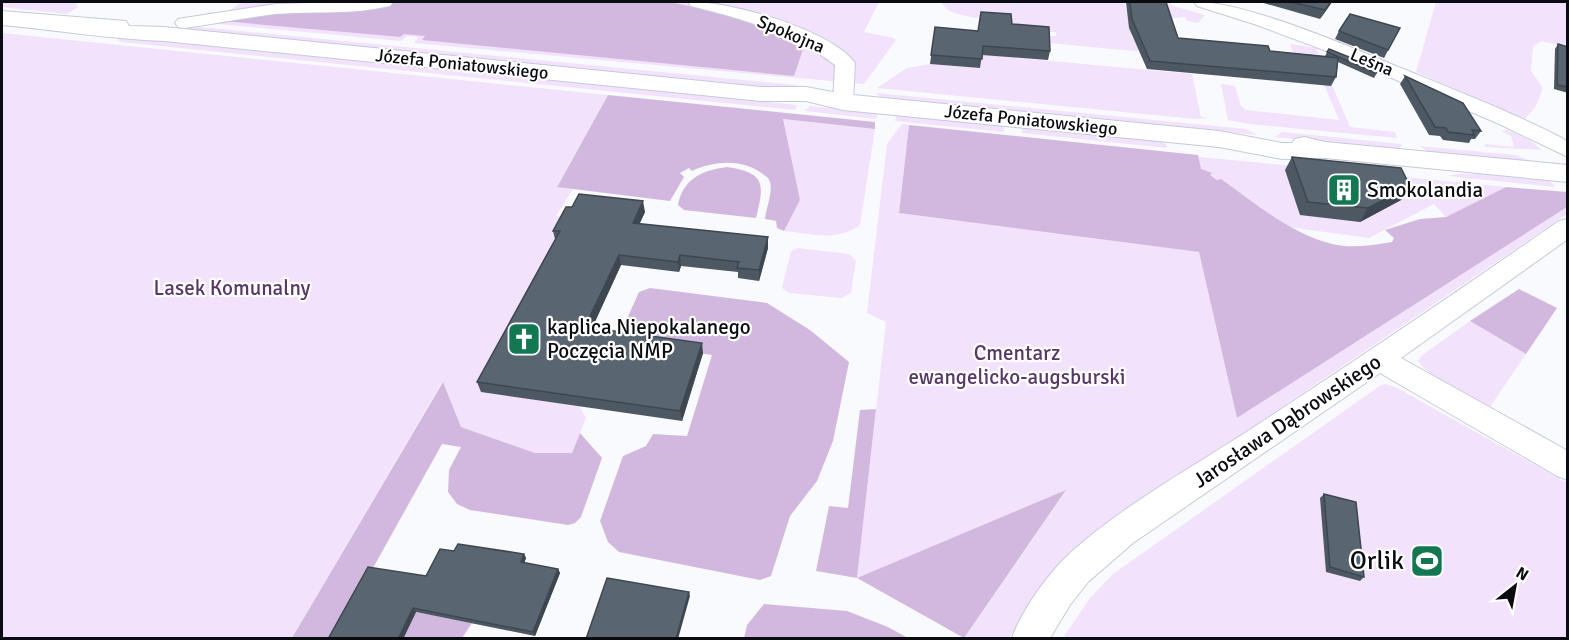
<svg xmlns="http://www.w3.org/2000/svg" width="1569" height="640" font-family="Signika,sans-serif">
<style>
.green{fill:#f3e2fb}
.forest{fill:#d2b8df}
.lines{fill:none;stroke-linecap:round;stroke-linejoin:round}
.minor-casing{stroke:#c4cadb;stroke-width:2}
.tertiary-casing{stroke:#c4cadb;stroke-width:2}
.minor{fill:#fff;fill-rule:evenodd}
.tertiary{fill:#fff;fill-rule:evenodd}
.wall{fill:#4d5862}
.shaded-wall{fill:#3e4750}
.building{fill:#596672;stroke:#3e4750;stroke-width:1.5}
.labels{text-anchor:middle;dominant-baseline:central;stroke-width:4.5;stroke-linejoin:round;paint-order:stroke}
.far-street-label{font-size:18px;fill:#0a0c12;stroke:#fff}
.poi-label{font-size:21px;fill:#0a0c12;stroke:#fff;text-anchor:start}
.park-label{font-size:21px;fill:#583667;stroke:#fff}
.street-label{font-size:21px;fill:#0a0c12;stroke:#fff}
.near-poi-label{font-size:26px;fill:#0a0c12;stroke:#fff;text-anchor:end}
</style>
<rect width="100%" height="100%" fill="#f9fafd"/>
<!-- green -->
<path class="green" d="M2 2H75L78 7 67 14 2 7Z
M242 2H394L367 8 225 21 400 37 403 33 803 48 759 26 713 11 670 2H879L864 32 894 38 896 40 864 84 414 43 418 37 407 36 401 41 197 22 208 12 224 14Z
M941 2H1125L1132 38 1141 39 1145 52 1048 43 1047 36H1056V32H1043L978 17 976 18C963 15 947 14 941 2Z
M1162 2H1168L1173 6 1205 15 1198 23 1187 21 1185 17 1166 19Z
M1436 2H1567V47L1541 41 1533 47 1531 71 1543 88 1536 106 1525 119 1416 72Z
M190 26 796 85 802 88 800 90 188 30Z
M2 33 608 95 557 186 573 189 556 216 569 217 481 392 565 404 575 398 586 418 572 453H535L461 427 442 382 292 638H2Z
M120 37 797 105 795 110 120 42 118 38Z
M1290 44 1316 48 1350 127 1395 132 1397 138 1249 124 1228 120 1221 84 1235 86 1241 106 1246 110 1339 120 1312 56 1294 54Z
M980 45 1008 48 1009 57 1192 74 1201 117 1210 118 1195 119 877 88 907 68 930 64 979 68Z
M876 93 1246 129 1258 135 881 98Z
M810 106 878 113 876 119 805 111Z
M901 115 1004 126V132L895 121 896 117Z
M782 119 875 129 860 225C836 242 811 234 784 231L800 200Z
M902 124 909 125 899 213 1199 252 1237 418 1567 207V214L1105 527 1058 564 1009 638H964L1065 492 857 578 886 322 867 313 887 144Z
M1022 127 1159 141 1166 144 1167 148 1022 133Z
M1507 130 1528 139 1542 150 1485 147V144L1514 147 1511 136 1501 131Z
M1282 132 1401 144 1402 146 1397 149 1275 137Z
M1419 146 1515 155 1534 162 1429 152Z
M1180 155 1506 187 1446 217 1434 204 1369 238 1288 227Z
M1457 174H1481L1550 181 1555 187 1447 176Z
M798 248 849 254 856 260 851 293 841 298 789 293 782 288 791 251Z
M1470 321 1526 354 1490 407C1467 394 1434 383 1418 361L1421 356Z
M1386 384 1397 388 1567 483V638H1063L1090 598 1113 574 1381 385Z"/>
<!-- forest -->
<path class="forest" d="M394 2H670L713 11 759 26 803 49 794 76 422 40 425 36 404 34 400 37 222 21 273 12 367 8Z
M608 95 875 122V129L783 119 800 200 784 231 777 228 776 221 765 219C766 208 773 192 770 182 769 177 764 175 760 172 740 159 714 161 692 171L689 168 680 173 684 177 670 201 557 187Z
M909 125 1198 155 1201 169 1212 173 1210 175 1217 180 1221 179C1256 204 1290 233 1332 244 1352 249 1373 245 1392 242L1394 238 1385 230 1420 219 1446 217 1506 187 1567 192V207L1237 418 1199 252 899 213Z
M727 167C767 173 764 185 756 218L684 210 678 205C683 179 702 170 727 167Z
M650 288 767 303 810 330 849 362 833 441 817 481 790 516 771 576 760 580 619 552 608 542 600 521 623 456 646 446 653 434 687 436 712 355 617 341 639 292Z
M1519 289 1557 308 1526 354 1470 321Z
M443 382 461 427 535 453H572L580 433 602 458 581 517 575 523 568 525 470 510 457 504 448 492 449 470 461 447 442 444 334 638H292Z
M876 409 857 578 1066 490 964 638 857 578 816 571 829 506 848 508 860 410Z
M764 604 847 611 888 627 908 638H744L747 625Z
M416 612 472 623 462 638H403Z"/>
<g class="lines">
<defs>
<path id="minor" d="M347 2H393L390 6C352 15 314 11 275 14 245 18 214 24 184 28L178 27 175 23 178 19 184 18 276 4Z
M688 2C727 0 832 30 855 63L853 102 850 106 843 108 836 106 833 102 835 65C792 32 742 19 691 6Z
M1194 2C1242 0 1353 48 1401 68 1455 90 1509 111 1560 137L1568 142V157L1497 123 1345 58 1257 25 1197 6Z
M1568 219V239L1401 358 1568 451V480L1557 476 1380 373 1133 543 1088 582 1070 605 1050 638H1012C1020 614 1045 578 1064 559 1116 509 1193 467 1254 427 1357 360 1458 291 1559 221Z"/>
<path id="tertiary" d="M2 11 126 21 129 26 164 27 761 87H806L843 94 1219 131 1282 143H1292L1295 139 1304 137 1325 142 1568 165V182L1325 158 1282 159 1219 147 843 110 806 101H761L164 41C110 39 56 30 2 25Z"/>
</defs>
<!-- minor casing -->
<use href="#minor" class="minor-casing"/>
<!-- tertiary casing -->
<use href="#tertiary" class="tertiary-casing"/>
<!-- minor -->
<use href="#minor" class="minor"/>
<!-- tertiary -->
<use href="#tertiary" class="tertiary"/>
</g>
<!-- wall -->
<path class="wall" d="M1126 2H1166L1178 38 1270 51 1325 56 1329 49 1379 69 1374 78 1338 62 1336 77 1331 86 1147 69 1129 28Z
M1260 2H1332L1320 19Z
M1012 24 1050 51 1048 60 982 55 980 68 930 64 935 27 978 31Z
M1400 28 1384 58 1335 39 1339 31Z
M1558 44 1568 47V93L1554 89 1555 49Z
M1405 76 1481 131 1475 139H1471L1469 143 1443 140 1440 136 1429 135 1400 84Z
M1292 157 1410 186 1401 200 1360 222 1300 215 1285 170Z
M572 207 645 212 639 224 768 248 759 281 738 278V272L681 266 679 272 621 265 592 328 703 353 682 421 481 392 477 382 555 239 553 231Z
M1324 494 1364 577 1360 581 1326 572 1320 498Z
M454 551 524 554 526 558 524 563 558 569 560 573 535 636 416 612 403 639H328L426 576Z"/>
<!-- shaded-wall -->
<path class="shaded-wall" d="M1331 2H1332L1320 19 1325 10Z
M1410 186 1401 200 1360 222 1368 208Z
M643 201 645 212 635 234 633 223Z
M768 237V248L759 281V270Z
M619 255 621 265 588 337 585 327Z
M680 255 681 266 679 272 678 262Z
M702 343 703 353 682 421 680 411Z
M524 554 526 558 523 567 521 562Z
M558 569 560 573 535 636 533 632Z
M689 592 690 596 678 639H676Z
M413 608 416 612 403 639H398Z"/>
<!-- building -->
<path class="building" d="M1130 2H1166L1178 38 1268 46 1270 51 1338 58 1336 77 1150 61 1132 19Z
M1291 2H1331L1325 10Z
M981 12 1011 14 1012 24 1049 27 1050 51 983 46 982 59 931 55 935 27 978 31Z
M1350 14 1400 28 1388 50 1339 31Z
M1558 44 1568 47V87L1557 85Z
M1329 49 1379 69 1376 73 1327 52Z
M1405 76 1463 103 1481 131 1472 130 1474 135 1448 132 1446 128 1435 127Z
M1292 157 1401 168 1410 186 1368 208 1308 202Z
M579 194 643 201 633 223 768 237 759 270 737 268 739 262 680 255 678 262 619 255 585 327 702 343 680 411 477 382 560 231H553L566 207H572Z
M1324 494 1356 502 1364 577 1330 567Z
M458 544 524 554 521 562 558 569 533 632 413 608 398 639H328L368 567 426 576 440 549 454 551Z
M607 578 689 592 676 639H586Z"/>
<!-- icons -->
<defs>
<symbol id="building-square" viewBox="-11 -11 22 22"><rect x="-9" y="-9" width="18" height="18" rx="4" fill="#137851" stroke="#fff"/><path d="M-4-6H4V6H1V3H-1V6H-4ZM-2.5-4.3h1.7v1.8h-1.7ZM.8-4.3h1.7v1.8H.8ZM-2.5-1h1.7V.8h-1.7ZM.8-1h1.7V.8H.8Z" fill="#fff"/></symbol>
<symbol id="church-square" viewBox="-11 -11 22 22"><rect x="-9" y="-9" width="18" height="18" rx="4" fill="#137851" stroke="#fff"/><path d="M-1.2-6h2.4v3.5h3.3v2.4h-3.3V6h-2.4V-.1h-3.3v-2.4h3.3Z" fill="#fff"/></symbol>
<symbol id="stadium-square" viewBox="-11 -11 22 22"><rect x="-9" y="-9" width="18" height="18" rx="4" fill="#137851" stroke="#fff"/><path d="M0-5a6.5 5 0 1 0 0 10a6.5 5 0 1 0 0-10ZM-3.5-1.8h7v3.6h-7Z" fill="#fff"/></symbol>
</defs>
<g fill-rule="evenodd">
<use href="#building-square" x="1325" y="171" width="38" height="38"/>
<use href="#church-square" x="505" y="320" width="38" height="38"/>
<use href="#stadium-square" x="1408" y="542" width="38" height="38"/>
</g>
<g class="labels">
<!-- far-street labels -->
<g class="far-street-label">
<text transform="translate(791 34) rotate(23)">Spokojna</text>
<text transform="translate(1372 62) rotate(23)">Leśna</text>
<text transform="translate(462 64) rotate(6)">Józefa Poniatowskiego</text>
<text transform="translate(1031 120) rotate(6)">Józefa Poniatowskiego</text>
</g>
<!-- poi labels -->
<g class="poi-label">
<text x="1367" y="190">Smokolandia</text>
<text x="547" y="327">kaplica Niepokalanego<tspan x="547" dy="24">Poczęcia NMP</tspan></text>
</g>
<!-- park labels -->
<g class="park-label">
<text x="232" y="288">Lasek Komunalny</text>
<text x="1017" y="353">Cmentarz<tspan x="1017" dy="24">ewangelicko-augsburski</tspan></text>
</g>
<!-- street labels -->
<g class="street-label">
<text transform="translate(1287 421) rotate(-34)">Jarosława Dąbrowskiego</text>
</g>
<!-- near-poi labels -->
<g class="near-poi-label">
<text x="1404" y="561">Orlik</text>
</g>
</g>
<!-- border -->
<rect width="1569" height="640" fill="none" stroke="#0a0c12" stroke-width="6"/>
<!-- north arrow -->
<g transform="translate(1515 586) rotate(31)" stroke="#ffffff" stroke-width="4.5" paint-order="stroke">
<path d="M0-4.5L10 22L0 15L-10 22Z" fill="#0a0c12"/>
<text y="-9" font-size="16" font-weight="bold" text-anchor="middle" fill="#0a0c12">N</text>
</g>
</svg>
